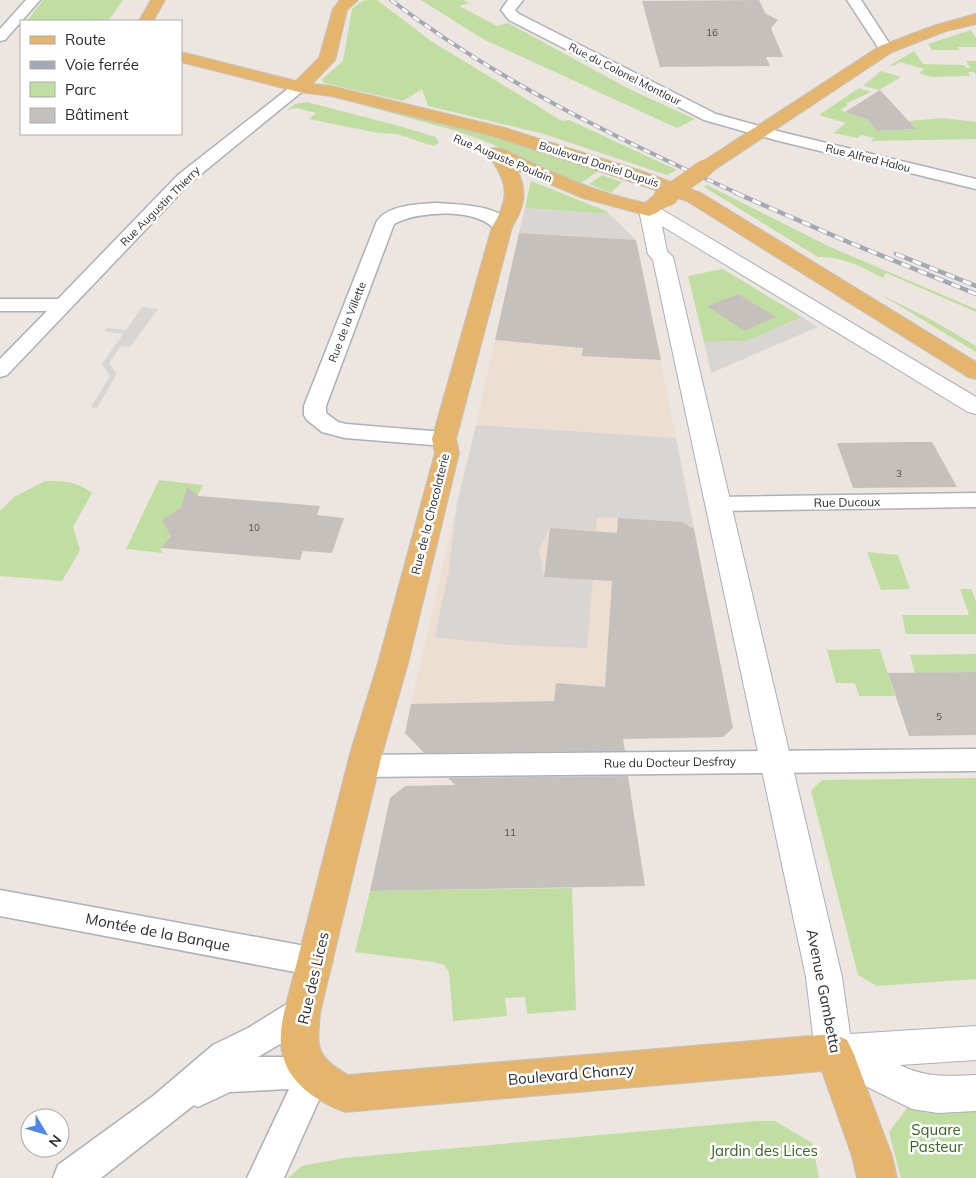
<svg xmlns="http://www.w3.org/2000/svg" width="976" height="1178" font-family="Mulish,sans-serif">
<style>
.education{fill:#ecdfd1}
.green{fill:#c0dea2}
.plaza{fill:#d9d5d3}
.building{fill:#c5c0bb}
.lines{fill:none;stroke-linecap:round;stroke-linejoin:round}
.street-casing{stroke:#acb0b7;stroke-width:3}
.secondary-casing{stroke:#acb0b7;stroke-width:2}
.primary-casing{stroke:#c4c4c4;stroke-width:2}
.street{fill:#fff;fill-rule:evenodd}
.secondary{fill:#fff;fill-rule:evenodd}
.primary{fill:#e5b56d;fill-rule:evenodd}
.rail-far1-casing{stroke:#a3a8b5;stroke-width:4}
.rail-casing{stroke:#a3a8b5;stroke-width:4.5}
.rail-far1{stroke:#fff;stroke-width:2.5;stroke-dasharray:7;stroke-linecap:butt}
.rail{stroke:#fff;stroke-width:3;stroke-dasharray:9;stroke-linecap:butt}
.primary-bridge-far1-casing{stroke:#c4c4c4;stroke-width:18;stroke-linecap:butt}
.primary-bridge-casing{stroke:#c4c4c4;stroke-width:23;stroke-linecap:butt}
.primary-bridge-far1{stroke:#e5b56d;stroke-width:17}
.primary-bridge{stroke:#e5b56d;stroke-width:21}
.labels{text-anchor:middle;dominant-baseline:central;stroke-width:5;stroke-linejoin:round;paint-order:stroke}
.number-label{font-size:10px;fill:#525150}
.far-street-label{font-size:11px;fill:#2c2c2c;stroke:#fff}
.street-label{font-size:12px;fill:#2c2c2c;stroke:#fff}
.near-street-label{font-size:15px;fill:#2c2c2c;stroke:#fff}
.near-park-label{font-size:15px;fill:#3a6422;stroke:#fff}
</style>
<rect width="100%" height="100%" fill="#ece5e0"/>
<!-- education -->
<path class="education" d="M519 233 636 240 676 438 476 425Z
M457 504 682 522 694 529 733 728 723 737 711 738 415 743 405 733Z"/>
<!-- green -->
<path class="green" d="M43 0H123L108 21H27Z
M368 0H377L431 41 562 121 569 120 677 170 667 175 544 134 428 106 422 89 403 101 324 83 322 79 343 61 352 9 362 1Z
M421 0H463L470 3 459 6 497 26 508 23 631 90 695 119 677 128 483 39Z
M971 30 976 38V47H957L959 50H932L928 44Z
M914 51 923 64 964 65 966 68H970L966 61H976V75L974 72H968L970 76 931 77 919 73 924 69 900 62 893 66 890 65Z
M881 71 901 77 879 90 863 86Z
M859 88 871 92 847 103V106L840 110 867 119 877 131 916 129 908 121 943 118 976 122V139L871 141 874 138 861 135 858 138 833 133 846 123 819 115Z
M349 100 483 133 602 168 580 184 485 141 453 130 348 101Z
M307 102 403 127 436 137 439 143 433 146 397 134 378 133 309 119 316 113 297 108 287 110 295 104Z
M602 175 622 182 611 193 589 184Z
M531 181 606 211 609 214 525 208Z
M707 185 830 247 976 309V312L886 273 883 278C862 267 842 256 818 257L704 187Z
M723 269 802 317 747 341 704 342 688 276Z
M880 294 932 320 976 346V352Z
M159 480 203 485 198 495 192 492 186 498 166 545 160 549 163 553 126 549Z
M45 481C63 481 77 481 92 493L73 527 80 550 62 581 0 576V511L14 497Z
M867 552 898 555 910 589 881 590Z
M960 589H971L976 601V634H906L902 615H969Z
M880 649 895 696H859L855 683H836L827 650Z
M976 654V672L915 673 910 655Z
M976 778V979L877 986 858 975 811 791 822 780Z
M572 888 576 1010 527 1014 525 997 505 998 507 1016 453 1021 449 972 444 965 434 962 355 952 370 891Z
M976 1090V1178H901L889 1132 917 1095Z
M757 1121H775L812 1143 819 1178H288L302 1166 344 1158Z"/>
<!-- plaza -->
<path class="plaza" d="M525 208 609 214 636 240 519 233Z
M142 307 158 309 130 347 121 346 109 363 117 374 97 408 91 407 110 376 102 364 123 334 104 331 108 328 126 330Z
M802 317 818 327 711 373 704 342 747 341Z
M476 425 676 438 694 529 682 522 597 517 596 531 550 528 542 543 539 551 544 577 593 580 587 648 511 645 435 637 449 569 457 503Z"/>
<!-- building -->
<path class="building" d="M759 0 765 13 778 20 771 28 783 57H766L770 66 660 67 642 1Z
M880 90 916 129 877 131 867 119 845 112Z
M519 233 636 240 661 360 582 356 583 348 495 340Z
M738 294 776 317 744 331 707 306Z
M906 442H932L957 487 853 488 837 443Z
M187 487 199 496 320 506 317 515 344 518 332 553 303 551 300 560 161 548 171 536 162 520 181 508Z
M618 518 682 522 694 529 733 728 723 737 623 739 625 751 424 753 405 733 411 704 554 701 556 683 605 687 612 581 544 577 550 528 617 533Z
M976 672V735L909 736 888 673Z
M628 776 645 886 370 891 390 798 405 786 455 785 448 778Z"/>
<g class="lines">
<defs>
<path id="street" d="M26 0H40L5 40 0 41V29Z
M508 0H523L515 10 519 14 716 114 785 133 976 179V189L775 140 704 120 509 20 501 10Z
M847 0H861L893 49 891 52H881Z
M299 82 304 84 307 87 304 90 190 183 7 375 0 377V359L47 311H0V299H58L178 175 294 84Z
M436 203C453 204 491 205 504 217 507 220 509 224 511 227L508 231 502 232 496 231C479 207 417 211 394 224L326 406V413L338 422 346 424 444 432 452 434 455 439 452 444 444 446 345 438 322 432 307 420 304 415V406L377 221C388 205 418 204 436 203Z
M976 493V507L718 511 710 509 706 504 710 499 718 497Z
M976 749V771L364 777 354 774 350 766 354 758 364 755Z
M0 890 316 948 327 952 332 962 327 972 316 976 0 916Z
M302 998 314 1002 319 1013 314 1024 258 1057H314L326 1061 331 1073 284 1178H247L289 1089 230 1092 198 1107 194 1105 101 1178H53L58 1165 153 1096 213 1045 248 1028 290 1002Z"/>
<path id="secondary" d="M649 204 656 206 976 397V414L968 412 662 226 667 251 673 257 842 977 850 1034 976 1026V1060L900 1065C926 1078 947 1076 976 1075V1111L938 1113 912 1109 821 1064 815 1052 806 977 653 260 648 254 639 210 642 206Z"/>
<path id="primary" d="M151 0H165L153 21H139Z
M340 0H358L347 10 335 60 312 84 331 86 505 128 641 171 701 193 976 362V379L968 377 687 201 672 196C671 204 658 213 649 216L583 198 517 170C528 191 524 208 512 227L456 439 459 453 408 663 382 754 320 1013C317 1048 315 1056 348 1075L834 1034 847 1040 853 1052 892 1156 897 1178H857L852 1156 822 1071 345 1112C315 1101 283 1080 281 1044 280 1034 282 1023 284 1013L350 754 378 663 435 453 432 439 492 227C512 196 507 181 487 153L490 149 496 148 503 149C549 171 595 193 645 203L657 193 662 192 493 136 331 96 299 92 181 62V52L296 81 319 58 333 9Z
M976 14V24L946 31 892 52 711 172 705 173 699 172 696 168 699 164 880 46 936 25Z"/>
</defs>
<!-- street casing -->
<use href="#street" class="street-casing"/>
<!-- secondary casing -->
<use href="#secondary" class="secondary-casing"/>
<!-- primary casing -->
<use href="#primary" class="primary-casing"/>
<!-- street -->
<use href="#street" class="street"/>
<!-- secondary -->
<use href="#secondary" class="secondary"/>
<!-- primary -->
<use href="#primary" class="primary"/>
<defs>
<path id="rail-far1" d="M391 0C497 81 618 139 739 194"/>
<path id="rail" d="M736 193 848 242 976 294
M896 254 976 286"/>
</defs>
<!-- rail-far1 casing -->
<use href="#rail-far1" class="rail-far1-casing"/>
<!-- rail casing -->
<use href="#rail" class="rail-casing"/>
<!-- rail-far1 -->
<use href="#rail-far1" class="rail-far1"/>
<!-- rail -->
<use href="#rail" class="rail"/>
<defs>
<path id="primary-bridge-far1" d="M668 194 705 168"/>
<path id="primary-bridge" d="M664 197 670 193"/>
</defs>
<!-- primary-bridge-far1 casing -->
<use href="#primary-bridge-far1" class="primary-bridge-far1-casing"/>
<!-- primary-bridge casing -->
<use href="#primary-bridge" class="primary-bridge-casing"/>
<!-- primary-bridge-far1 -->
<use href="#primary-bridge-far1" class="primary-bridge-far1"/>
<!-- primary-bridge -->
<use href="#primary-bridge" class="primary-bridge"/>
</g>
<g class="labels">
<!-- number labels -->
<g class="number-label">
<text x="712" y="32">16</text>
<text x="899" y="473">3</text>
<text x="254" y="527">10</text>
<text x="939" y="716">5</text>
<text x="510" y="832">11</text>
</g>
<!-- far-street labels -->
<g class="far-street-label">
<text transform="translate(625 74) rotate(27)">Rue du Colonel Montlaur</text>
<text transform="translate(503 158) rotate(23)">Rue Auguste Poulain</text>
<text transform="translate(868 158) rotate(14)">Rue Alfred Halou</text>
<text transform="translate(599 164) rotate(18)">Boulevard Daniel Dupuis</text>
<text transform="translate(160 206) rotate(-45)">Rue Augustin Thierry</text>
<text transform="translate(347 322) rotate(-69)">Rue de la Villette</text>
</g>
<!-- street labels -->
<g class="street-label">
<text transform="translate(847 502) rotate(-1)">Rue Ducoux</text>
<text transform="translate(430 514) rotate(-76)">Rue de la Chocolaterie</text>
<text transform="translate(670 762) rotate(-1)">Rue du Docteur Desfray</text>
</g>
<!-- near-street labels -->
<g class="near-street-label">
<text transform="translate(158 932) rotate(11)">Montée de la Banque</text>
<text transform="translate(313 978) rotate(-77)">Rue des Lices</text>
<text transform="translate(824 991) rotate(79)">Avenue Gambetta</text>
<text transform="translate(571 1074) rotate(-5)">Boulevard Chanzy</text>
</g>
<!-- near-park labels -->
<g class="near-park-label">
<text x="936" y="1129">Square<tspan x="936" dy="17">Pasteur</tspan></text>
<text x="764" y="1150">Jardin des Lices</text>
</g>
</g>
<!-- legend -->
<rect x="20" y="20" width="162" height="115" fill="#ffffff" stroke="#ababab"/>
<rect x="30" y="36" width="25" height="8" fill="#e5b56d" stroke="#ababab"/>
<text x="65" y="45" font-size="15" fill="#2c2c2c">Route</text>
<rect x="30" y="61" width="25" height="8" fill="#a3a8b5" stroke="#ababab"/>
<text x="65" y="70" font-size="15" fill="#2c2c2c">Voie ferrée</text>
<rect x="30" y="82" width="25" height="15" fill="#c0dea2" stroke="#ababab"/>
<text x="65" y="95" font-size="15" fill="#2c2c2c">Parc</text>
<rect x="30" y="108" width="25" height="15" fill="#c5c0bb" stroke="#ababab"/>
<text x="65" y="120" font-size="15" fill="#2c2c2c">Bâtiment</text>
<!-- north arrow -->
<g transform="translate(45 1133) rotate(128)"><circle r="24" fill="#ffffff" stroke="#ababab"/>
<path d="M0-4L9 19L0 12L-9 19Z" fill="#5085ea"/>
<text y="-8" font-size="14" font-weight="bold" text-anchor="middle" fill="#2c2c2c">N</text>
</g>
</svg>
